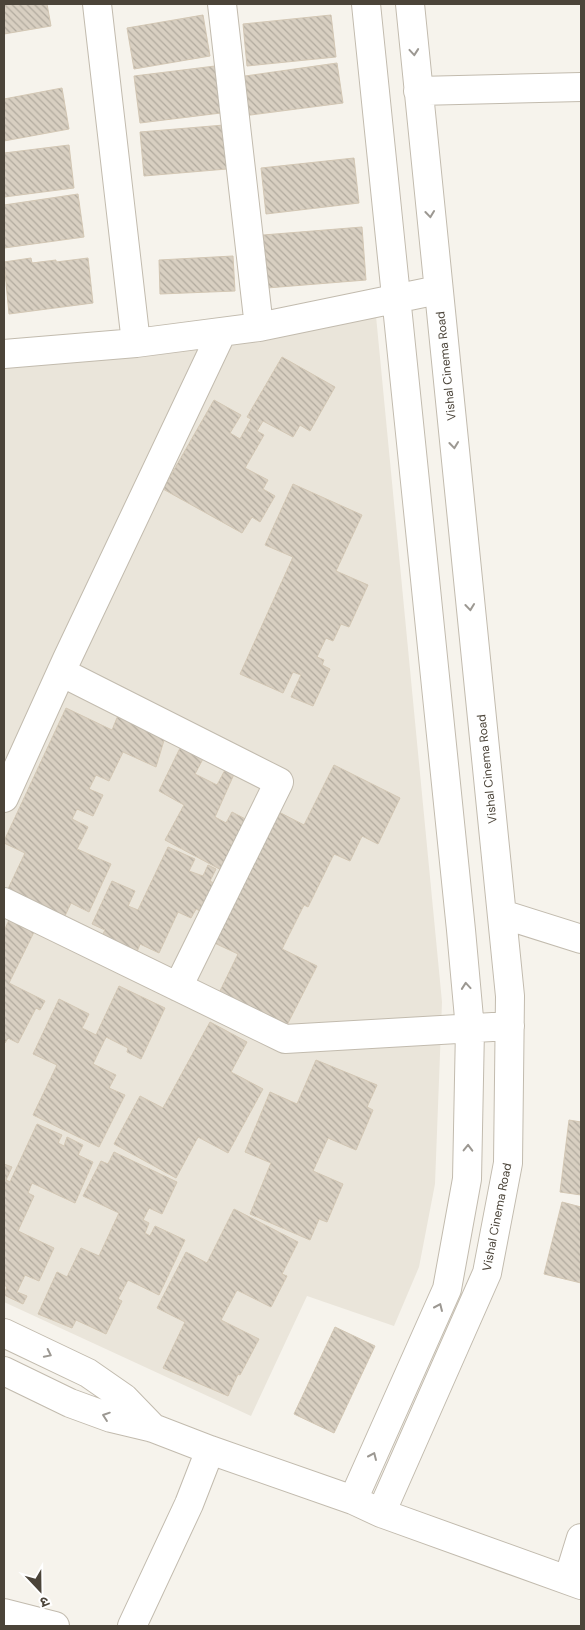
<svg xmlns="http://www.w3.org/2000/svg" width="585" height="1630" font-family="'DM Sans','Noto Sans Devanagari',sans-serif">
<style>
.residential{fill:#eae5da}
.building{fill:url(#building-back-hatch);stroke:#d3c7b4;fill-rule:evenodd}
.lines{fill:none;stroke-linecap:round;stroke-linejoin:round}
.minor-casing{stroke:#c2bbae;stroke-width:30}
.minor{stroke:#fff;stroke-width:28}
.oneway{stroke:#9c9892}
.labels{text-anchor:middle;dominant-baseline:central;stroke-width:5;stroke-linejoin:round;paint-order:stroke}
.street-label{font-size:12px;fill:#4b4439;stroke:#fff}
</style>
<defs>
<pattern id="building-back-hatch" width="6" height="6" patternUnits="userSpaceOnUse" patternTransform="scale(1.25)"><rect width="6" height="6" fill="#d8cfc1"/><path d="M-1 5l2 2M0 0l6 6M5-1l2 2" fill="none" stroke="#b1aa9e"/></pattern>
</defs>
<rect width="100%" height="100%" fill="#f6f3ec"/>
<!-- residential -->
<path class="residential" d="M376 316 442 1002 435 1184 419 1267 394 1326 307 1296 251 1416 4 1302V360Z"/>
<!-- building -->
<path class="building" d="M4 4H47L51 26 4 34Z
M203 15 210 56 134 69 127 28Z
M331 15 336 57 247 66 243 24Z
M337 63 343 103 243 116 238 77Z
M215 66 221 113 140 123 134 76Z
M62 88 69 129 4 141V99Z
M224 125 227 169 144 176 140 132Z
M69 145 74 188 4 197V153Z
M354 158 359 203 266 214 261 168Z
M78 194 84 237 4 248V205Z
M362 227 366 280 267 288 263 235Z
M233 256 235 291 160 294 159 260Z
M31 258 32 263 56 260V262L88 258 93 303 9 314 4 262Z
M282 357 335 387 310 431 300 425 293 437 263 421 257 431 264 435 245 468 268 480 263 489 275 496 260 522 252 517 242 533 163 489 214 400 241 415 230 433 240 439 251 419 247 417Z
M293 484 362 515 336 571 368 585 349 627 341 624 333 641 326 638 317 657 324 660 322 665 330 669 313 706 291 697 301 675 293 672 283 693 240 674 293 557 265 545Z
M66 708 112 730 119 713 165 737 156 767 123 752 109 781 96 775 89 789 103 795 93 816 77 809 72 819 88 827 77 849 111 864 89 912 71 903 64 918 7 891 25 853 4 843V841Z
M182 744 235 772 215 817 226 823 232 812 253 823 227 873 165 840 184 805 159 791ZM204 757 226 768 217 785 195 774Z
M334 765 400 798 378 844 362 836 350 861 334 854 308 907 304 905 282 949 317 966 286 1027 219 993 238 954 208 940 273 809 304 825Z
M168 847 195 859 189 871 203 876 208 865 216 869 210 881 221 887 208 915 196 909 191 918 178 912 159 953 140 944 137 952 102 936 105 930 92 924 112 881 135 891 128 906 138 910Z
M9 920 34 932 9 983 45 1001 40 1010 36 1008 18 1043 8 1038 5 1043 4 1042V931Z
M119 986 165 1008 141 1059 127 1052 128 1048 106 1037 93 1064 116 1075 109 1088 125 1095 99 1147 33 1115 57 1065 33 1054 59 999 89 1014 82 1028 96 1035Z
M210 1022 247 1042 231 1072 263 1089 228 1153 198 1137 176 1178 114 1144 140 1096 163 1108Z
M316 1060 377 1085 367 1107 373 1110 356 1150 328 1138 313 1171 343 1184 327 1222 319 1219 310 1240 250 1214 271 1163 245 1152 270 1092 297 1104Z
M569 1120 581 1122V1195L560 1192Z
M37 1124 62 1135 58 1143 64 1146 67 1137 83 1145 78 1155 93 1162 75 1203 32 1183 28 1193 34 1196 18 1231 54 1248 39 1281 25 1275 17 1292 27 1296 23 1304 4 1295 7 1287 4 1285V1164L12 1167 6 1180 10 1182Z
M114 1152 177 1182 162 1214 149 1208 143 1220 149 1223 145 1233 150 1236 155 1226 185 1240 159 1295 128 1280 118 1299 122 1301 106 1334 76 1320 72 1328 38 1314 57 1272 67 1277 81 1248 99 1256 119 1213 83 1196 101 1161 108 1164Z
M562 1202 581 1207V1283L544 1274Z
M234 1209 298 1242 282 1274 287 1276 271 1307 237 1290 221 1320 259 1339 240 1375 238 1374 228 1396 163 1368 185 1322 157 1308 186 1252 207 1263Z
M335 1327 375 1346 334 1433 294 1414Z"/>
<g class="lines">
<defs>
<path id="minor" d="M97 4 136 343
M222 4 259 327
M418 91 581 87
M4 354 136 343 259 327 438 290
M61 672 279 782 178 987
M4 798 67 659 222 332
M4 902 285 1039 510 1026
M502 914 581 939
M4 1333 88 1373 124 1398 153 1428
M4 1371 70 1403 111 1418 153 1428 210 1450 353 1500 381 1513 581 1585
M353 1500 447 1289 467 1179 470 1029 461 930 366 4
M381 1513 487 1273 508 1163 510 996 410 4
M568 1580 581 1538
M4 1613 55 1626
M132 1626 189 1504 210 1450"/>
</defs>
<!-- minor casing -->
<use href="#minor" class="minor-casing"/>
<!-- minor -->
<use href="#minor" class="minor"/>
</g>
<!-- one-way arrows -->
<defs><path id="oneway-chevron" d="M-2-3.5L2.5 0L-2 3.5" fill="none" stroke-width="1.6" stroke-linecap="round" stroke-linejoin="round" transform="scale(1.25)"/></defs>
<g class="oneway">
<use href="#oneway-chevron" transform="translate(414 52) rotate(85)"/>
<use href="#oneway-chevron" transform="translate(430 214) rotate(84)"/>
<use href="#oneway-chevron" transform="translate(454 445) rotate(84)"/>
<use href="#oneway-chevron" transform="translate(470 607) rotate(84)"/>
<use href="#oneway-chevron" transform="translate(466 986) rotate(-95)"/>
<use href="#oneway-chevron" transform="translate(468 1148) rotate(-89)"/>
<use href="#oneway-chevron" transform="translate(439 1307) rotate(-66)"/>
<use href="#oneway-chevron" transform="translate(48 1354) rotate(26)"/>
<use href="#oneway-chevron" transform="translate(106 1416) rotate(-161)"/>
<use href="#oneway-chevron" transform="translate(373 1456) rotate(-66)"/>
</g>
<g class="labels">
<!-- street labels -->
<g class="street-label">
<text transform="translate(446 366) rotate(-96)">Vishal Cinema Road</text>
<text transform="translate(487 769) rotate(-96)">Vishal Cinema Road</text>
<text transform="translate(497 1217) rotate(-79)">Vishal Cinema Road</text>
</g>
</g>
<!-- border -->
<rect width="585" height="1630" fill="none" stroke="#4b4439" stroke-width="10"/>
<!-- north arrow -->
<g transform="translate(40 1590) rotate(158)" stroke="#ffffff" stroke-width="4" paint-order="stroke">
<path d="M0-4L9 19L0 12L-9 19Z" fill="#4b4439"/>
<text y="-8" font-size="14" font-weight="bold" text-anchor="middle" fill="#4b4439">उ</text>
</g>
</svg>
